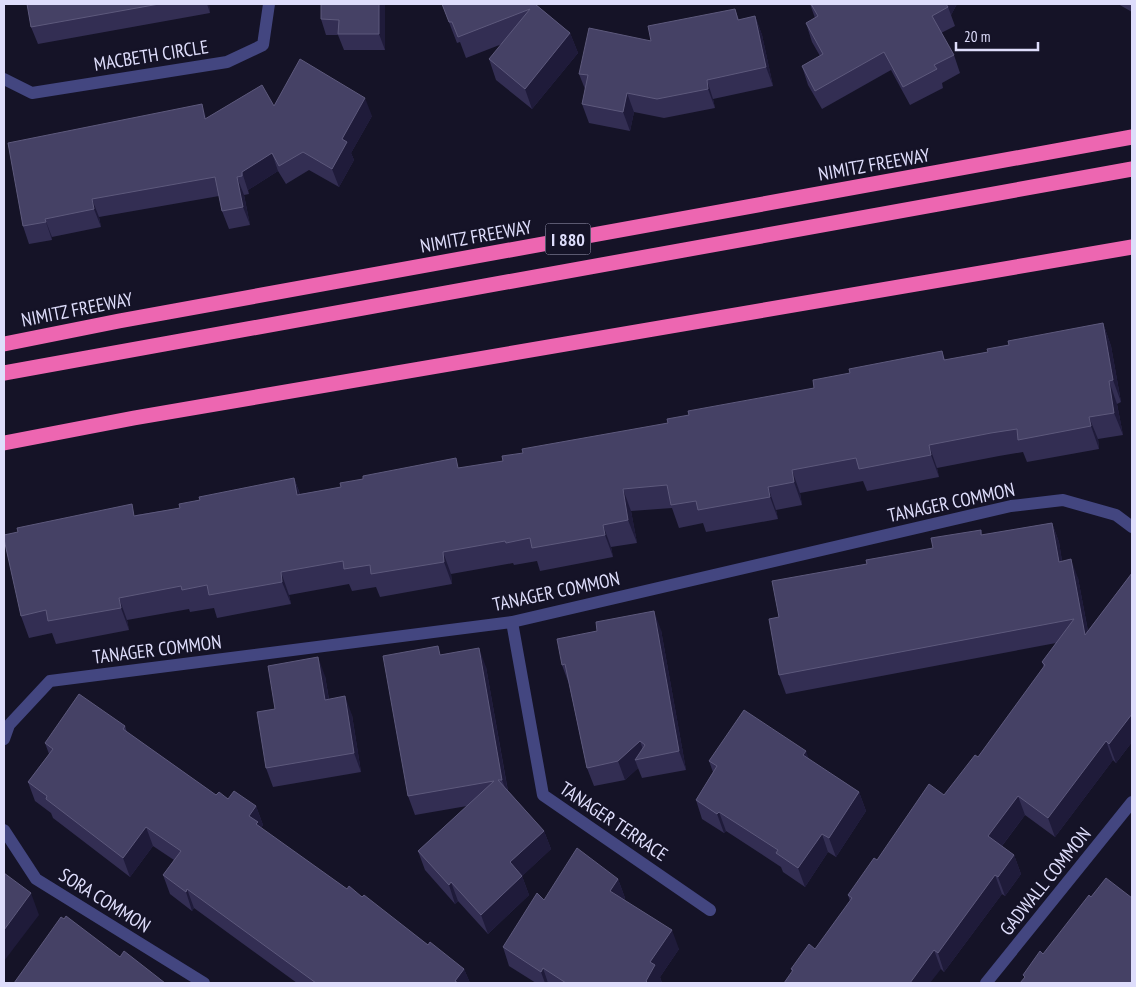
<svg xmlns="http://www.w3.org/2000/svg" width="1136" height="987" font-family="'PT Sans Narrow',sans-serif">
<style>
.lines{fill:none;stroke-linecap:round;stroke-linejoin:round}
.minor{stroke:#434680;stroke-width:12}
.highway{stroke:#ed66b1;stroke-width:15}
.wall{fill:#332e53}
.shaded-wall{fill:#1f1b3a}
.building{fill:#454165;stroke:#5d597c}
.labels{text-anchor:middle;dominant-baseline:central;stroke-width:4;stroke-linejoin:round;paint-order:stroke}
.shield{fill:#151327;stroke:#a2a0bb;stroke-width:1}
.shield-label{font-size:18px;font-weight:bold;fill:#deddfb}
.street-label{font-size:19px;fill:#deddfb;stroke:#151327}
</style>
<rect width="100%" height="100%" fill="#151327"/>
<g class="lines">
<!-- minor -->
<path class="minor" d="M4 79 32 93 227 62 263 45 269 4
M512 622 543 795 710 910
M4 739 9 725 50 681 512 622 1011 506 1063 500 1116 515 1132 527
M4 830 36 879 204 983
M986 983 1132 802"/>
<!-- highway -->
<path class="highway" d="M4 344 119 321 1132 137
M4 373 1132 169
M4 443 134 418 1132 247"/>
</g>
<!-- wall -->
<path class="wall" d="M27 4H209L210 13 38 44 31 27Z
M321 4H385V50H344L338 35H326L321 19Z
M442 4H535L570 33 578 53 532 109 496 80 489 59 502 44 466 58 460 42 457 43Z
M810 4H957L951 15 955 26 941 33 954 55 960 73 942 83 943 88 910 105 891 70 822 109 808 85 802 66 820 56 812 42 806 23 815 18Z
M1118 4H1132V12Z
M735 9 739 20 755 16 762 35 773 86 713 99 715 108 664 118 634 112 630 131 589 123 582 104 585 89 579 74 651 41Z
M274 106 372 116 351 153 354 160 339 187 309 170 286 184 278 171 248 190 249 194 244 195 250 225 229 229 222 211 219 196 99 217 101 227 52 237V240L29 244 23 226 207 118Z
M1103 323 1111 346 1121 402 1117 404 1123 435 1098 439 1099 449 1027 462 1023 452 999 456 937 468 939 477 867 491 863 481 800 493 802 505 776 510 778 519 706 532 703 523 679 528 672 508 631 511 637 543 611 547 613 557 540 571 537 561 514 565 513 563 451 574 452 584 380 597 376 587 352 591 349 584 289 595 291 604 217 618 214 608 190 612 189 609 127 620 129 630 56 644 52 633 29 638 21 616 136 515 180 508 200 500 294 478 300 494 503 461 523 453 668 423 689 415 814 388 850 373 942 351 945 360 988 352 1009 345Z
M1052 523 1059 542 1062 561 1078 578 1088 631 1132 573V742L1116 763 1113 760 1055 837 1025 815 1002 846 1014 855 1021 874 1005 896 1002 894 944 972 941 969 792 972 791 969 815 949 850 901 848 895 877 860 944 795 978 757 1044 668 1042 662 1056 643 786 694 779 675V617L867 564 933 548 981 530 982 535Z
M661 630 686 770 642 778 638 768 625 780 594 786 587 768 569 684 562 665Z
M441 655 486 667 508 791 544 831 551 849 522 876 529 895 488 934 458 901 455 904 425 870 418 851 467 806 415 815 408 796Z
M325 676 329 699 352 715 361 772 273 787 266 768 275 709Z
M125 726 127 732 216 795 256 806 263 825 261 828 347 889 362 897 428 945 464 969 470 983H297L194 908 192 911 170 894 163 875 174 860 153 846 130 877 53 818 51 813 35 801 28 782 49 754 45 743Z
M808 759 859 792 866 811 836 857 828 852 805 887 783 872 781 867 726 831 724 833 702 819 696 800 713 772 709 761Z
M618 879 625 898 624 899 679 949 660 977 662 983H536L509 966 503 947 544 900Z"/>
<!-- shaded-wall -->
<path class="shaded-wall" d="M207 4H209L210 13Z
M379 4H385V50L379 34Z
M945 4H957L951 15 948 7Z
M755 16 762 35 773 86 766 67Z
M570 33 578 53 532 109 525 89Z
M707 80 713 99 715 108 708 89Z
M627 93 634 112 630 131 623 112Z
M365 98 372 116 351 153 354 160 339 187 332 169 342 139Z
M202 104 208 123 205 119Z
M272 153 278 171 248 190 249 194 242 172Z
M237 177 244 195 250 225 243 207Z
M92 199 99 217 101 227 94 209Z
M45 219 52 237V240Z
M1103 323 1111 346 1121 402 1113 380Z
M1109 381 1117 404 1123 435 1114 413Z
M1089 417 1098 439 1099 449 1091 426Z
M929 445 937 468 939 477 931 455Z
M792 470 800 493 802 505 794 482Z
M294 478 302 501 297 495Z
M768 487 776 510 778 519 770 497Z
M623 489 631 511 637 543 628 520Z
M1052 523 1059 542 1065 581 1059 562Z
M603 525 611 547 613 557 605 535Z
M443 552 451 574 452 584 444 562Z
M1071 559 1078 578 1092 653 1085 635Z
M281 572 289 595 291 604 282 582Z
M119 598 127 620 129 630 121 608Z
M654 611 661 630 686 770 679 751Z
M479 648 486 667 509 798 502 780Z
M318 657 325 676 332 719 325 700Z
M345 696 352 715 361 772 354 753Z
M1132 714V742L1116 763 1109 744Z
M640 741 646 758 635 760 638 768 625 780 618 761Z
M1106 741 1113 760 1055 837 1048 818Z
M806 751 813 770 803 755Z
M859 792 866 811 836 857 829 838Z
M1018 796 1025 815 995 855 988 836Z
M256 806 263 825 260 829 249 816Z
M719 812 726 831 724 833 717 814Z
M146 827 153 846 130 877 123 858Z
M544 831 551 849 517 881 510 862Z
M822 834 828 852 805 887 798 868Z
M1014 855 1021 874 1005 896 998 877Z
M995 875 1002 894 944 972 938 953Z
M522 876 529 895 488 934 481 915Z
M618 879 625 898 617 910 610 891Z
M451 882 458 901 455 904 449 885Z
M187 889 194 908 192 911 186 892Z
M31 893 39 915 4 961V930Z
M672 930 679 949 660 977 662 983H647L646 981 650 962Z
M934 950 941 969 930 983H910Z
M543 968 548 983H545L541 972Z
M464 969 470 983H456L455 981Z"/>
<!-- building -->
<path class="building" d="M27 4H159L31 27Z
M321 4H379V34H338L339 20 321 19Z
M442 4H535L570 33 525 89 489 59 530 9 458 37 452 22H449Z
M811 4H946L948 7 932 16 954 55 934 65 937 69 903 87 884 52 815 91 802 66 823 54 806 23 818 16Z
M735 9 738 20 755 16 766 67 707 80 708 89 657 99 627 93 623 112 582 104 588 75 579 74 589 28 651 41 648 26Z
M300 59 365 98 342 139 347 142 332 169 303 152 279 166 272 153 242 172V176L237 177 243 207 222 211 215 177 92 199 94 209 45 219 46 222 23 226 8 143 202 104 205 119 262 85 274 106Z
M1103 323 1113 380 1109 381 1114 413 1089 417 1091 426 1018 440 1017 429 991 433 929 445 931 455 859 469 856 458 792 470 794 482 768 487 770 497 698 510 696 501 671 505 667 485 623 489 628 520 603 525 605 535 532 548 530 538 506 543 505 541 443 552 444 562 371 574 370 565 344 569 343 561 281 572 282 582 209 595 207 585 182 590 181 586 119 598 121 608 48 621 46 610 21 616 4 539V535L18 532 17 528 132 504 134 516 180 508 179 504 200 500 199 497 294 478 297 495 341 487 340 483 363 479V476L456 458 458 468 503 461 502 456 523 453 522 449 668 423 667 419 689 415 688 411 814 388 813 380 850 373 849 369 942 351 944 360 988 352 987 349 1009 345 1008 341Z
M1052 523 1059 562 1071 559 1085 635 1132 573V714L1109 744 1106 741 1048 818 1018 796 988 836 1014 855 998 877 995 875 938 953 934 950 910 983H784L793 970 791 969 809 944 815 949 852 898 848 895 874 858 877 860 929 784 944 795 975 755 978 757 1045 665 1042 662 1074 619 779 675 769 619 779 617 772 581 867 564 866 560 933 548 931 538 981 530V535Z
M654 611 679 751 635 760 645 745 640 741 618 761 587 768 565 664 562 665 557 639 597 631 596 622Z
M438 646 440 655 479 648 502 780H498L544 831 510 862 522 876 481 915 451 882 449 885 418 851 494 781 408 796 383 656Z
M318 657 325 700 345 696 354 753 266 768 257 712 275 709 268 666Z
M79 694 125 726 123 729 216 795 219 792 228 799 234 791 256 806 249 816 258 822 256 824 347 889 349 886 362 897 364 895 428 945 430 942 464 969 455 981 458 983H316L187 889 186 892 163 875 181 851 146 827 123 858 46 799 47 796 28 782 53 749 45 743Z
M744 710 806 751 803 755 859 792 829 838 822 834 798 868 776 853 778 850 719 812 717 814 696 800 717 766 709 761Z
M577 848 618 879 610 891 672 930 650 962 655 965 646 981 648 983H566L543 968 541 972 503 947 537 893 544 900Z
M4 873 31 893 4 930Z
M1106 878 1132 898V983H1020L1025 977 1023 975 1040 951 1043 954 1089 895 1091 897Z
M66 916 120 957 124 951 165 983H14L61 917 64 919Z"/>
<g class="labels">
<!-- shield labels -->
<rect class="shield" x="545.5" y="223.5" width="45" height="31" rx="4"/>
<g class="shield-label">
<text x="568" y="239">I 880</text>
</g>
<!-- street labels -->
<g class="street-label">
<text transform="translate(151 55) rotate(-9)">MACBETH CIRCLE</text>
<text transform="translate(874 164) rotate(-10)">NIMITZ FREEWAY</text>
<text transform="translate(476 236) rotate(-10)">NIMITZ FREEWAY</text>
<text transform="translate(77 309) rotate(-11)">NIMITZ FREEWAY</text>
<text transform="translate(951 502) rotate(-12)">TANAGER COMMON</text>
<text transform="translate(556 591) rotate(-12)">TANAGER COMMON</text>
<text transform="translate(157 649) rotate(-7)">TANAGER COMMON</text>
<text transform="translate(614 821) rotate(34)">TANAGER TERRACE</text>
<text transform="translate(1045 881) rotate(-51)">GADWALL COMMON</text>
<text transform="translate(105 900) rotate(32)">SORA COMMON</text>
</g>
</g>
<!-- border -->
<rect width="1136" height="987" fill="none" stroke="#deddfb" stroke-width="10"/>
<!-- scale -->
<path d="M956 42v8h82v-8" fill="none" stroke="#deddfb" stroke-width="2.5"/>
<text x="964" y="42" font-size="15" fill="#deddfb" stroke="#151327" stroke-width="4" paint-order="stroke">20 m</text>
</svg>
